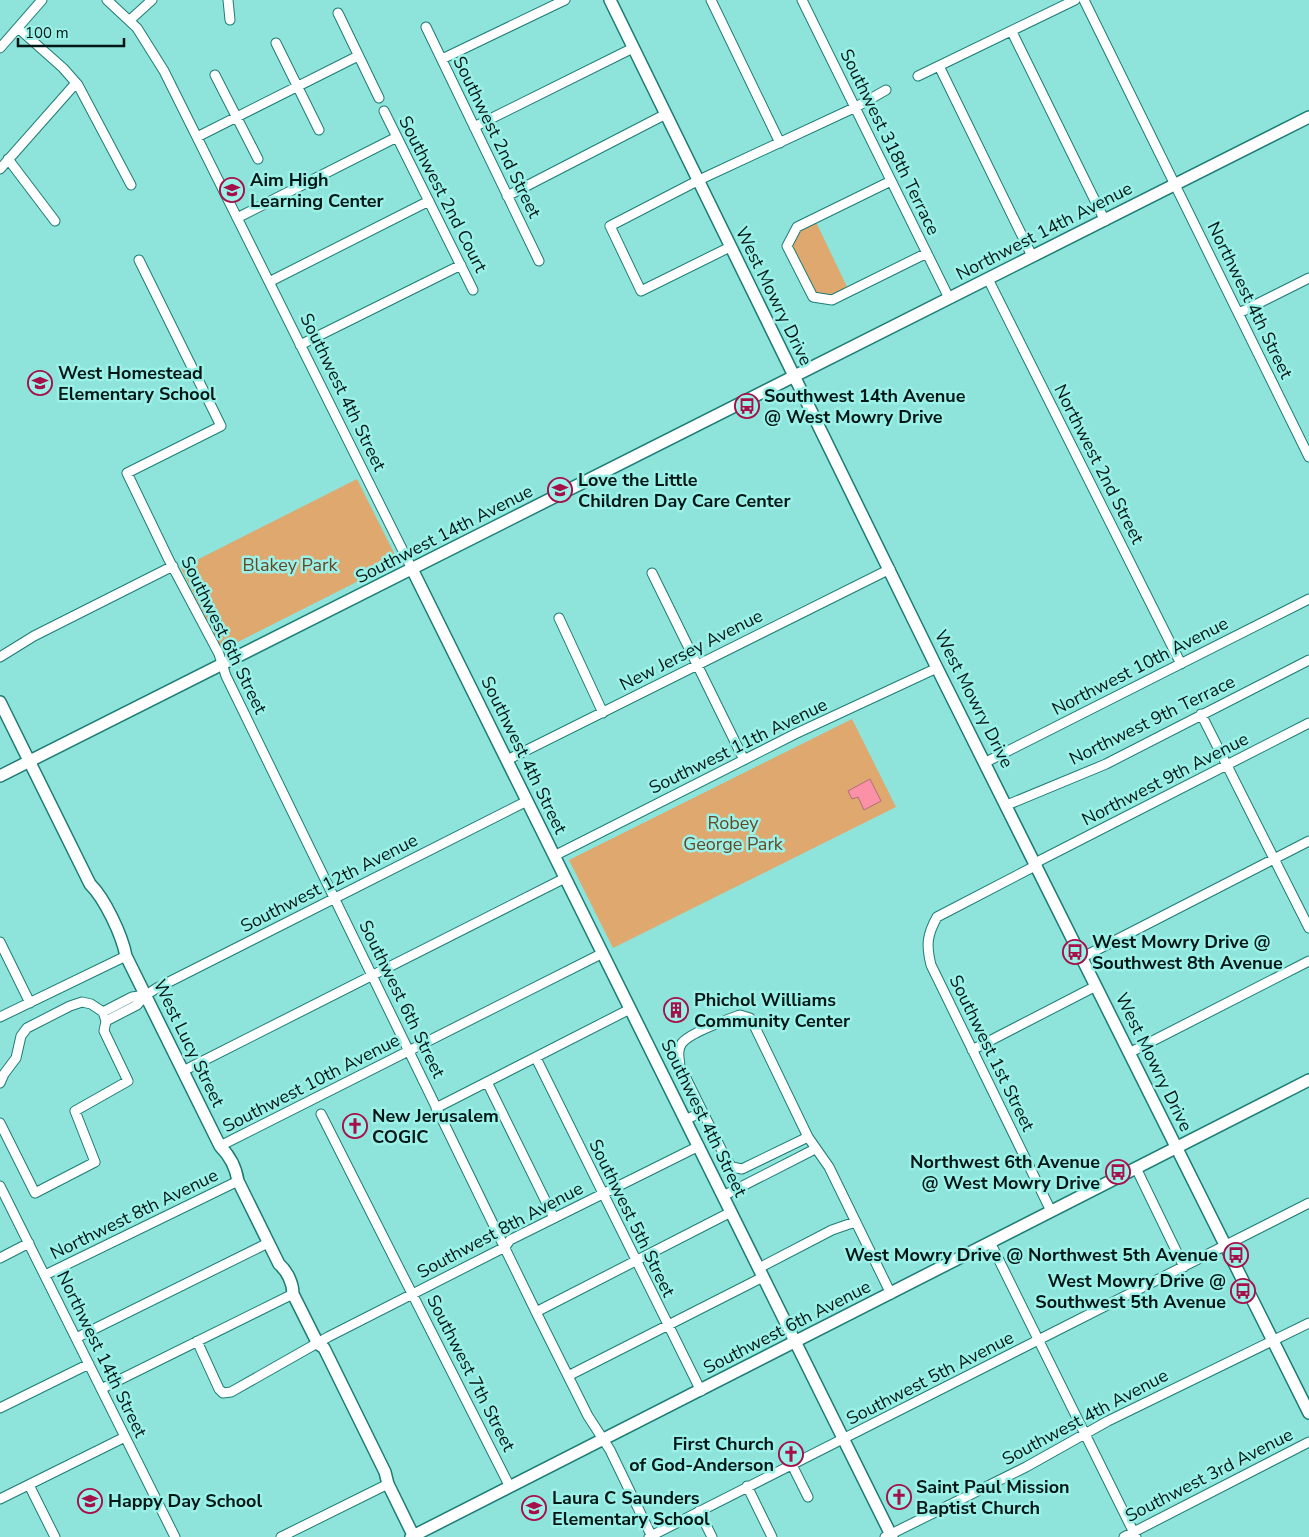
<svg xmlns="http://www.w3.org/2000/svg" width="1309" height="1537" font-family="'Nunito Sans',sans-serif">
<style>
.green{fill:#dea86f}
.water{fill:#fb91a7;stroke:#b06c7b}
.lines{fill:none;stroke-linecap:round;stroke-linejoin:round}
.street-casing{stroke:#1d7c74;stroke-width:11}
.secondary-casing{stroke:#1d7c74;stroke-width:14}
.street{stroke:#fff;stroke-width:9}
.secondary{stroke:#fff;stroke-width:11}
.labels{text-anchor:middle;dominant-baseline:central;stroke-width:5;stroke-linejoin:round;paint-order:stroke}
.street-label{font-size:18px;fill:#001715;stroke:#9bf1e8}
.poi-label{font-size:18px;font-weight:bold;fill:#001715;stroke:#9bf1e8;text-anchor:start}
.park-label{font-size:18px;fill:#654725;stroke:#9bf1e8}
</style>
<rect width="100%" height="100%" fill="#8ee4db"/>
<!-- green -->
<path class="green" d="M815 220 849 291 832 299 814 296 789 246 798 228Z
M357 479 398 561 222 650 181 568Z
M852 719 896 807 613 948 569 860Z"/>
<!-- water -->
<path class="water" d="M870 779 881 801 864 810 858 797 852 799 848 791Z"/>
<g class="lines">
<defs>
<path id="street" d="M107 0 137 28 164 71 412 569
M228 0 230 20
M711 0 780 143
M802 0 949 298
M1084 0 1309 457
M338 13 379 98
M130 20 152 0
M426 27 539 261
M18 28 63 68 78 85 131 185
M1012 32 1105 221
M276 43 319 130
M0 48 42 0
M442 59 565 0
M939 66 1032 256
M215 75 258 159
M918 76 1075 0
M384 111 473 290
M474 127 633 48
M197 137 358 56
M8 159 55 221
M0 169 76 83
M891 181 797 227 787 246 813 297 832 300 927 253
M507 196 666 114
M237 218 397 137
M730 247 641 291 610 226 699 180 856 107 886 90
M139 260 221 426 127 473 169 560 219 654 226 676 536 1312 588 1416 610 1450 652 1537
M988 279 1181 664
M269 282 429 201
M1239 313 1309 278
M300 345 461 265
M652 573 744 760
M559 618 603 713
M0 657 34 636 173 566
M1201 714 1309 928
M507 760 890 569
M986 762 1309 599
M1007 805 1106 764 1309 660
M554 856 795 734 937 668
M1035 863 1309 723
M1037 865 937 917C927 935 926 945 931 965L1051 1211
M0 942 30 1003
M1083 957 1309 841
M103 1012 132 997 146 995
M740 1015 750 1018 752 1021 808 1137 742 1169 732 1167 726 1159 680 1066C679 1058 677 1050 682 1043 691 1032 726 1020 740 1015Z
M0 1017 126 956
M106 1021 137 1005 146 995 157 988 527 801
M972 1050 1096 986
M1129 1053 1309 961
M536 1058 701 1391
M183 1071 565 878
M487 1082 554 1218
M0 1083 4 1074 16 1058 21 1036 27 1028 70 1006 82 1002 91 1004 103 1012 106 1021 104 1031 128 1081 75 1111 95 1162 35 1193 0 1123
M436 1108 630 1009
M321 1114 510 1487
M685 1120 702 1112
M808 1137 829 1167 891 1294
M220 1146 603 953
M1136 1168 1184 1267
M0 1186 175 1537
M723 1196 815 1149
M990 1242 1136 1537
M0 1258 29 1243
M759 1268 832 1230 855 1222
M45 1275 238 1181
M536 1312 731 1212
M76 1338 268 1243
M197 1341 219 1389 223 1393 231 1392 328 1337 505 1247 510 1240 699 1146
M568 1376 763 1277
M101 1389 293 1294
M0 1408 89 1364
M792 1465 808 1497
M29 1485 55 1537
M747 1486 772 1537
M0 1499 125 1437
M699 1511 712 1537
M281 1537 388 1484
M649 1537 1309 1203
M885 1537 1026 1467 1108 1421 1309 1323
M1124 1537 1309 1442"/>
<path id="secondary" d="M610 0 937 668 1309 1413
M412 569 892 1537
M0 702 90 884C105 899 122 935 126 956L220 1146C230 1156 236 1168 238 1181L279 1264C287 1271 293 1283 293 1294L318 1344 324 1348 385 1472 388 1484 414 1537
M0 776 1309 117
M411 1537 1309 1080"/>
</defs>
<!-- street casing -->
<use href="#street" class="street-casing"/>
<!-- secondary casing -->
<use href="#secondary" class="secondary-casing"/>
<!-- street -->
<use href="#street" class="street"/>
<!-- secondary -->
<use href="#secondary" class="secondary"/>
</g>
<!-- icons -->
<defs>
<symbol id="school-ring" viewBox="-11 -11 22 22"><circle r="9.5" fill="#9bf1e8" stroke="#a61049" stroke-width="1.5"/><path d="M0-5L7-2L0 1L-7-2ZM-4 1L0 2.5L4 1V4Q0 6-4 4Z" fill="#a61049"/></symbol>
<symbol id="bus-ring" viewBox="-11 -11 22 22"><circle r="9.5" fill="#9bf1e8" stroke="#a61049" stroke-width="1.5"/><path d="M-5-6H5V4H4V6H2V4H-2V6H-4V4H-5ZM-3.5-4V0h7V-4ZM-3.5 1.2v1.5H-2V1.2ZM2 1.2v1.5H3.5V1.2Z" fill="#a61049"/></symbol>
<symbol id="building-ring" viewBox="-11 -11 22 22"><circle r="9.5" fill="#9bf1e8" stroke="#a61049" stroke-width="1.5"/><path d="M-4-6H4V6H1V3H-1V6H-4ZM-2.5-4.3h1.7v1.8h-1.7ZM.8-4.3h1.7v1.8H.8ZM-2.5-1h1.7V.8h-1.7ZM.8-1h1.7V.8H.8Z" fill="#a61049"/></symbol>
<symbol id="church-ring" viewBox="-11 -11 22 22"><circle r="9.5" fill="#9bf1e8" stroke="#a61049" stroke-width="1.5"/><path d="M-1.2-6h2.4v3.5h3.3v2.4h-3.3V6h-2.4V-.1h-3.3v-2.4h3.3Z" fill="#a61049"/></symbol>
</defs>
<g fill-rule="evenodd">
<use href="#school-ring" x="218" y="176" width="28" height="28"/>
<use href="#school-ring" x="26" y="369" width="28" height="28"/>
<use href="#bus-ring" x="733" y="392" width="28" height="28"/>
<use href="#school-ring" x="546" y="476" width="28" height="28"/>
<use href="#bus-ring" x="1061" y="938" width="28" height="28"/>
<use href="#building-ring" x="662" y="996" width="28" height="28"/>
<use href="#church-ring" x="341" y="1112" width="28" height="28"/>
<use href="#bus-ring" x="1104" y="1158" width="28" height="28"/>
<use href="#bus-ring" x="1222" y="1241" width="28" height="28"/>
<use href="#bus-ring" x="1229" y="1277" width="28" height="28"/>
<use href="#church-ring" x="777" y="1440" width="28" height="28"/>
<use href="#church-ring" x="885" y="1483" width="28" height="28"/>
<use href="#school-ring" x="76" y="1487" width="28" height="28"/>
<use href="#school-ring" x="520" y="1494" width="28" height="28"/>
</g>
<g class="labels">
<!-- street labels -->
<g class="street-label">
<text transform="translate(497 137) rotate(64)">Southwest 2nd Street</text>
<text transform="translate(890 142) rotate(64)">Southwest 318th Terrace</text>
<text transform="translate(443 194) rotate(63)">Southwest 2nd Court</text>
<text transform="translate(1044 231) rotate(-27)">Northwest 14th Avenue</text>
<text transform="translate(774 296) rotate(64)">West Mowry Drive</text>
<text transform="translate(1250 300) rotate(64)">Northwest 4th Street</text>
<text transform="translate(343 392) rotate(64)">Southwest 4th Street</text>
<text transform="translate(1099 464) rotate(63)">Northwest 2nd Street</text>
<text transform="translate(444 534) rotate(-27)">Southwest 14th Avenue</text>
<text transform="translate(224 635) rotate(64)">Southwest 6th Street</text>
<text transform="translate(691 650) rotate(-27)">New Jersey Avenue</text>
<text transform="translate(1140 666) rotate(-27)">Northwest 10th Avenue</text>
<text transform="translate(974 699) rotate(63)">West Mowry Drive</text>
<text transform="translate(1152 720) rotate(-26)">Northwest 9th Terrace</text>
<text transform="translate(738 746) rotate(-26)">Southwest 11th Avenue</text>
<text transform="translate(524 755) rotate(64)">Southwest 4th Street</text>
<text transform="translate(1165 779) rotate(-27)">Northwest 9th Avenue</text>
<text transform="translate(329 883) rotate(-27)">Southwest 12th Avenue</text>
<text transform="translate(402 999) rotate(64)">Southwest 6th Street</text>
<text transform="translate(189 1043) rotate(64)">West Lucy Street</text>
<text transform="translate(992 1053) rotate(64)">Southwest 1st Street</text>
<text transform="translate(1154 1062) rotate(64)">West Mowry Drive</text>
<text transform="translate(311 1083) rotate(-27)">Southwest 10th Avenue</text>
<text transform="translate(704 1118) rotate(64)">Southwest 4th Street</text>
<text transform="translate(134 1214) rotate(-26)">Northwest 8th Avenue</text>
<text transform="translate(632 1218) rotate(64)">Southwest 5th Street</text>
<text transform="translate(500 1230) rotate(-28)">Southwest 8th Avenue</text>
<text transform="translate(787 1327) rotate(-27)">Southwest 6th Avenue</text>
<text transform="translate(102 1354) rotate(64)">Northwest 14th Street</text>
<text transform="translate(471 1373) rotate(63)">Southwest 7th Street</text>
<text transform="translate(930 1378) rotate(-27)">Southwest 5th Avenue</text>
<text transform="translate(1085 1417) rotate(-28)">Southwest 4th Avenue</text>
<text transform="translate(1209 1475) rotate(-27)">Southwest 3rd Avenue</text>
</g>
<!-- poi labels -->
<g class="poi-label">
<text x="250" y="180">Aim High<tspan x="250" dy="21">Learning Center</tspan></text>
<text x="58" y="373">West Homestead<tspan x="58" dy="21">Elementary School</tspan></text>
<text x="764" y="396">Southwest 14th Avenue<tspan x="764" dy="21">@ West Mowry Drive</tspan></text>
<text x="578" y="480">Love the Little<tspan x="578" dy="21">Children Day Care Center</tspan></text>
<text x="1092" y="942">West Mowry Drive @<tspan x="1092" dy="21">Southwest 8th Avenue</tspan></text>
<text x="694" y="1000">Phichol Williams<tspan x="694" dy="21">Community Center</tspan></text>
<text x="372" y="1116">New Jerusalem<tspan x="372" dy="21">COGIC</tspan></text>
<text x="1100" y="1162" text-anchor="end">Northwest 6th Avenue<tspan x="1100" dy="21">@ West Mowry Drive</tspan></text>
<text x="1218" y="1255" text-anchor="end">West Mowry Drive @ Northwest 5th Avenue</text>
<text x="1226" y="1281" text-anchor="end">West Mowry Drive @<tspan x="1226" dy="21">Southwest 5th Avenue</tspan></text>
<text x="774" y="1444" text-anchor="end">First Church<tspan x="774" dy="21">of God-Anderson</tspan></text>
<text x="916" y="1487">Saint Paul Mission<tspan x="916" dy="21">Baptist Church</tspan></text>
<text x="552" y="1498">Laura C Saunders<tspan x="552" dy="21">Elementary School</tspan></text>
<text x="108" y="1501">Happy Day School</text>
</g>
<!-- park labels -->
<g class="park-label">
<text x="290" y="565">Blakey Park</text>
<text x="733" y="823">Robey<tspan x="733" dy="21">George Park</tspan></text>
</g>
</g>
<!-- scale -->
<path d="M18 38v8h106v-8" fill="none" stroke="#001715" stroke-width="2.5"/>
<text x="25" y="38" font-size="15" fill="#001715" stroke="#9bf1e8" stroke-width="4" paint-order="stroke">100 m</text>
</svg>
